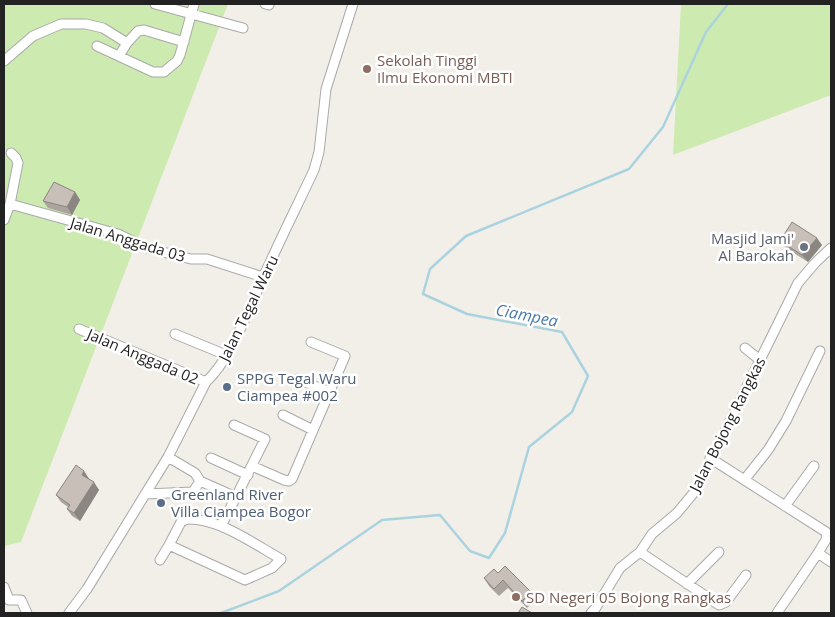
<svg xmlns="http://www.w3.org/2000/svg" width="835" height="617" font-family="'Open Sans',sans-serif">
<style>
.grass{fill:#cdebb0}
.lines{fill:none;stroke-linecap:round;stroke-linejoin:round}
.stream{stroke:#aad3df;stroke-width:2.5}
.minor-casing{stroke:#a9a9a9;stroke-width:11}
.minor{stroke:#fff;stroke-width:9}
.wall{fill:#aba49e}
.shaded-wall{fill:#8b8681}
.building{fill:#c7bfb8;stroke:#8b8681}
.education-dot{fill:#8d6e63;stroke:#fff;stroke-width:2}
.worship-dot{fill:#6b7280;stroke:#fff;stroke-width:2}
.service-dot{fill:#5c6f8a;stroke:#fff;stroke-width:2}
.labels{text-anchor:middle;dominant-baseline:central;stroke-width:5;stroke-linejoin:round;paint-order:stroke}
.education-label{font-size:15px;fill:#785e54;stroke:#fff;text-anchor:start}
.worship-label{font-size:15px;fill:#5b616d;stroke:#fff;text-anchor:end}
.street-label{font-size:15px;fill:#222;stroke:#fff}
.service-label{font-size:15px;fill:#4e5e75;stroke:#fff;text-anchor:start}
.water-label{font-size:16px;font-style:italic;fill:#4a7aab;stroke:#fff}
</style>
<rect width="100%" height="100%" fill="#f2efe9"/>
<!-- grass -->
<path class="grass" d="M4 4H228L21 542 4 546Z
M681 4H831V95L673 155Z"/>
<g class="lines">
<!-- stream -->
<path class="stream" d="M221 613 279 591 382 520 440 515 470 551 489 558 505 533 529 447 572 412 588 376 562 332 467 314 423 294 430 269 466 236 629 169 663 127 706 32 728 4"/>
<defs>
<path id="minor" d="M155 4 243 28
M265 4 269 5
M97 46 153 72H164L177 61 180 55 194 4
M119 56 127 43 138 31 144 30 184 42
M4 61 33 36 61 24H86L103 28 127 43
M10 204 18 163 16 158 11 153
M4 220 10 204 118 234 147 248 191 259H207L263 277
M79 329 206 382
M175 334 226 355
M745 348 760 360
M298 379 329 392
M283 415 313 430
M168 457 195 473 200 481
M211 458 248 475
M710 458 826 532 827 538 818 553
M252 466 284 480 289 481 292 479 345 356 311 342
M745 479 768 450 786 421 820 351
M145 494 193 492 200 481 236 497 265 439 234 425
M785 506 814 466
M187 519C219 518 254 544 281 559L272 568 245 580 169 545 181 522Z
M221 526 236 497
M640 552 719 605 726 602 746 575
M160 560 169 545
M687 584 719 552
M4 587 9 600H21L27 613
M69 613 87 589 168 457 206 382C231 359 248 310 263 278 279 242 297 206 314 170L319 152 326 89 353 4
M591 613 595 609 620 568 640 552 652 534 677 513 696 490 798 283 816 262 831 248
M777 613 818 553 831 562"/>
</defs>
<!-- minor casing -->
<use href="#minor" class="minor-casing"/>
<!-- minor -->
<use href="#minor" class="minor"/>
</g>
<!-- wall -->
<path class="wall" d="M75 192 80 200 72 215 48 208 43 201Z
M780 241 822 245 808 262 786 248Z
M84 471 89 479 99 490 80 521 72 516 67 509 68 507 61 502 56 495Z
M498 573 531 592 536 600 527 608 508 588 499 596 489 586 484 578Z"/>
<!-- shaded-wall -->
<path class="shaded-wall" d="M75 192 80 200 72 215 67 207Z
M817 238 822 245 808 262 802 255Z
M84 471 89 479 87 482 82 475Z
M94 482 99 490 80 521 74 513Z"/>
<!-- building -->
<path class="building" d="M54 182 75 192 67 207 43 201Z
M792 222 817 238 802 255 780 241Z
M76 465 84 471 82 475 94 482 74 513 67 509 70 505 56 495Z
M505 566 531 592 522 601 503 580 494 589 484 578 494 569 498 573Z
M522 607 532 613H518Z"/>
<!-- markers -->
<g class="education-dot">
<circle cx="367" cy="69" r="5"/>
<circle cx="516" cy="597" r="5"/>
</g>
<circle class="worship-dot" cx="804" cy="247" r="5"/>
<g class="service-dot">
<circle cx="227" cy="387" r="5"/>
<circle cx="161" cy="503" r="5"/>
</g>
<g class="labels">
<!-- education labels -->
<g class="education-label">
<text x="377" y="60">Sekolah Tinggi<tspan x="377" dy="17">Ilmu Ekonomi MBTI</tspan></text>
<text x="526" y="597">SD Negeri 05 Bojong Rangkas</text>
</g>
<!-- worship labels -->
<g class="worship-label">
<text x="794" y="238">Masjid Jami'<tspan x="794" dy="17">Al Barokah</tspan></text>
</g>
<!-- street labels -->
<g class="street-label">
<text transform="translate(128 239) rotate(17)">Jalan Anggada 03</text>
<text transform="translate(248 308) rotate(-64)">Jalan Tegal Waru</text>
<text transform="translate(143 356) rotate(23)">Jalan Anggada 02</text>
<text transform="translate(727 424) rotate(-63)">Jalan Bojong Rangkas</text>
</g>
<!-- service labels -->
<g class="service-label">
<text x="237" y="378">SPPG Tegal Waru<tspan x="237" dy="17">Ciampea #002</tspan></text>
<text x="171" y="494">Greenland River<tspan x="171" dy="17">Villa Ciampea Bogor</tspan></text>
</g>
<!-- water labels -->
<g class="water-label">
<text transform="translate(527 315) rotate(11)">Ciampea</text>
</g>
</g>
<!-- border -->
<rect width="835" height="617" fill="none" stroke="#222222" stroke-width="10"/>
</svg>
